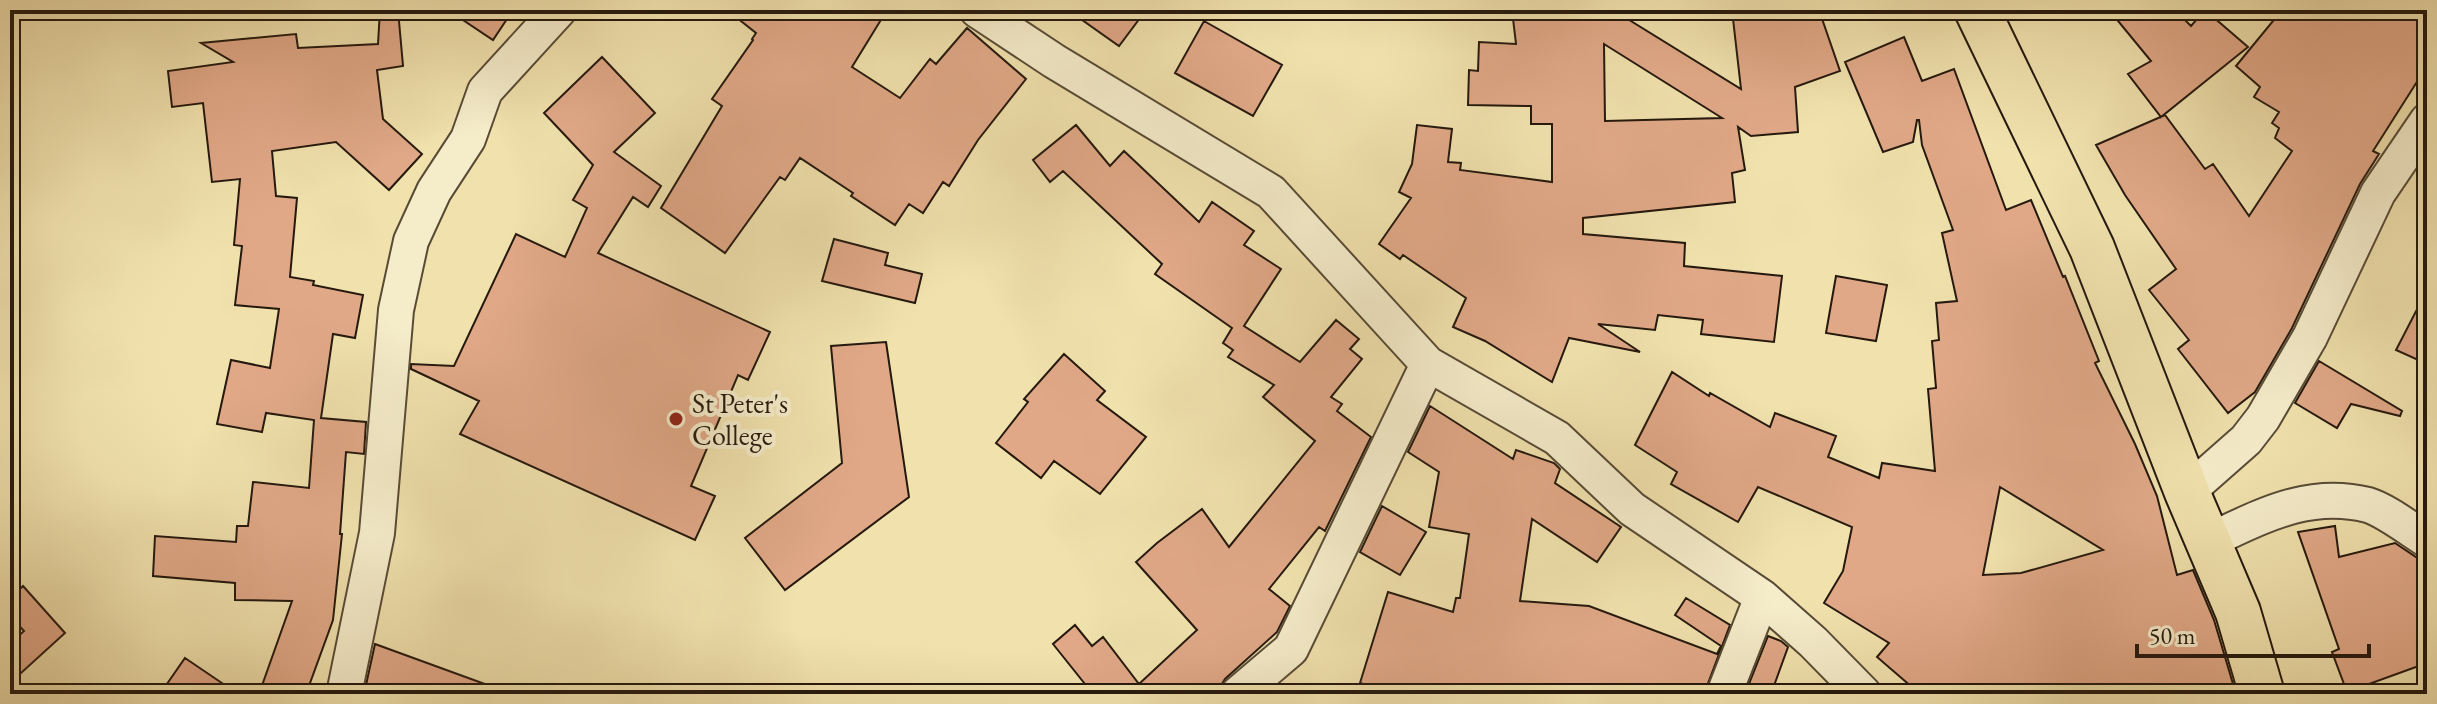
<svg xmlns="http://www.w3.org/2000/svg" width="2437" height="704" font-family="'EB Garamond',serif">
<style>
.building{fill:#e0a887;stroke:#25190e;stroke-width:2;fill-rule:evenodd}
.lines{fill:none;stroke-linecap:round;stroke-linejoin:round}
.minor-casing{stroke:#584b36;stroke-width:38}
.major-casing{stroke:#25190e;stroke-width:48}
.minor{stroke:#f5ecca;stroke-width:34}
.major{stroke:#f0e1ad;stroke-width:44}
.poi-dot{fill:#8f2418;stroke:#f5ecca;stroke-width:3}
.labels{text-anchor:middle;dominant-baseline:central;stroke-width:8;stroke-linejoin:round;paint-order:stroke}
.poi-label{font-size:28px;fill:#25190e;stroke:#f5ecca;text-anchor:start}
</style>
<rect width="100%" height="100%" fill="#f0e1ad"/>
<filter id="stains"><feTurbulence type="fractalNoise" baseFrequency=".0025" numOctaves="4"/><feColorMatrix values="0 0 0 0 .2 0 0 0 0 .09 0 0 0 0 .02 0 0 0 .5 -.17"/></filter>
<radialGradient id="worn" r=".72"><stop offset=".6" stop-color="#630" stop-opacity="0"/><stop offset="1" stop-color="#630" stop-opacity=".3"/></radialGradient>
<!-- building -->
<path class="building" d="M380 10H398L403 66 377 70 383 119 422 154 389 190 336 142 272 151 276 196 297 198 290 277 314 281 313 285 363 295 355 338 333 334 321 418 366 422 364 454 346 452 340 534H342L333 620 306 694H259L292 601 235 600V583L153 576 155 536 236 542 237 526H248L253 482 309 488 314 420 266 413 262 432 217 424 231 360 270 368 279 309 235 305 242 246 234 245 240 179 212 182 203 103 172 107 168 71 233 62 201 43 296 34 298 48 378 44Z
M448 10H513L493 40Z
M727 10H887L852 67 900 98 930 59 936 64 967 28 1026 79 978 140 949 186 943 182 923 213 909 204 895 225 851 196 853 193 800 158 785 180 780 177 725 253 661 208 722 106 712 99 753 40 752 39 756 33Z
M1068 10H1146L1119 46Z
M1512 10H1613L1741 89 1732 10H1819L1840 71 1795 87 1798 132 1751 136 1738 127 1745 170 1732 173 1735 202 1583 218V234L1685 243 1684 266 1782 276 1774 342 1701 334 1703 320 1658 315 1655 330 1598 324 1640 352 1569 338 1552 382 1485 341 1453 327 1466 298 1403 255 1400 259 1379 244 1411 198 1399 192 1412 164 1417 125 1452 129 1448 162 1461 163 1460 170 1552 182V124H1531V106L1468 105 1469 70 1478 71 1479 42 1516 44ZM1604 44 1722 118 1605 121Z
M2109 10H2175L2191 26 2205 10 2248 47 2161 117 2128 74 2151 61Z
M2282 10H2427V66L2373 151 2379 154 2360 184 2292 328 2255 392 2228 413 2178 349 2189 340 2149 290 2176 269 2125 195 2096 145 2165 115 2205 169 2213 164 2249 216 2292 151 2275 138 2279 128 2272 123 2279 112 2254 97 2260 87 2236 66Z
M1204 21 1282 65 1253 116 1175 73Z
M1904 37 1922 81 1954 69 2006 210 2031 200 2063 277 2065 276 2099 361 2095 363 2135 444 2157 496 2177 575 2193 570 2214 620 2236 694H1920L1877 657 1889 643 1824 603 1843 571 1852 527 1758 487 1738 522 1671 484 1677 472 1635 445 1672 372 1709 396 1710 393 1770 427 1775 413 1836 436 1828 457 1879 478 1882 463 1935 471 1928 389 1936 388 1932 341 1939 340 1936 303 1957 301 1942 233 1953 230 1922 145 1919 120H1917L1913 142 1883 152 1845 62ZM2000 487 2103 550 2021 573 1983 575Z
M602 57 655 113 614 152 661 186 648 207 633 197 598 253 770 332 748 380 738 375 691 486 715 496 695 540 460 434 479 401 411 369V364L454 366 516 234 565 257 587 208 573 200 593 165 544 113Z
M1076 125 1110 166 1124 151 1199 222 1212 202 1254 231 1244 245 1281 269 1244 326 1300 362 1336 320 1359 339 1350 349 1362 359 1331 397 1342 404 1337 411 1371 437 1325 531 1319 527 1269 589 1290 606 1277 632 1225 679 1220 687 1219 694H1093L1053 644 1075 625 1092 646 1103 637 1139 684 1197 630 1136 562 1157 543 1202 509 1229 547 1315 441 1263 397 1274 385 1228 357 1233 350 1223 343 1232 328 1155 274 1162 264 1063 171 1050 182 1033 160Z
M834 239 888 253 885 265 922 274 915 303 822 281Z
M1836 276 1887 285 1876 341 1826 333Z
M2427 290V364L2396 350Z
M886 342 909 497 785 590 745 538 842 463 831 346Z
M1064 354 1105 391 1097 400 1146 437 1100 494 1054 461 1041 478 996 443 1028 402 1024 399Z
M2319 361 2402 411 2400 416 2351 404 2337 428 2295 403Z
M1430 406 1513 459 1516 450 1554 463 1560 469 1555 483 1621 527 1597 562 1532 519 1520 601 1589 606 1717 654 1721 646 1675 615 1686 598 1730 625 1704 694H1394L1360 683 1388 592 1453 612 1456 598H1460L1469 534 1429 527 1439 472 1408 452Z
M1382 506 1426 532 1400 575 1360 552Z
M2335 526 2339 557 2395 543 2416 557 2427 560V663L2347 692 2332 652 2339 649 2298 532Z
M23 586 65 633 10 683V644L24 631 10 616V598Z
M1768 636 1781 641 1788 647 1771 694H1745Z
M375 644 504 691V694H364Z
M185 658 238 694H160Z"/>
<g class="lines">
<defs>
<path id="minor" d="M977 10 1054 61 1271 192 1428 364 1557 438 1632 509 1762 597 1813 642 1864 694
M2187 492 2246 440 2263 418 2310 337 2378 193 2427 121
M2208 541C2261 517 2307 490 2368 505 2385 510 2411 530 2427 540
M344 694 377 533 396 310 411 241 434 191 468 139 485 91 559 10
M1238 694 1291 649 1428 364
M1724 694 1762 597"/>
<path id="major" d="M1977 10 2092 248 2187 492 2238 612 2262 694"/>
</defs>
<!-- minor casing -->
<use href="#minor" class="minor-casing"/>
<!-- major casing -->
<use href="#major" class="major-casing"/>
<!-- minor -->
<use href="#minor" class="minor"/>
<!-- major -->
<use href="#major" class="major"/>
</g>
<!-- markers -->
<circle class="poi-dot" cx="676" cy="419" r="8"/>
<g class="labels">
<!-- poi labels -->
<g class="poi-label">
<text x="692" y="403">St Peter's<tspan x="692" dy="32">College</tspan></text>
</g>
</g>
<!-- margin -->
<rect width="2437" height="704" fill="none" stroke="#f0e1ad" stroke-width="40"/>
<rect x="12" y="12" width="2413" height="680" fill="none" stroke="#25190e" stroke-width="4"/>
<rect x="20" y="20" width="2397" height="664" fill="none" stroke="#25190e" stroke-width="2"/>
<!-- scale -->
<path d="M2137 644v12h232v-12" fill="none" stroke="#25190e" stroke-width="4"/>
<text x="2149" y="644" font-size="24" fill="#25190e" stroke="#f5ecca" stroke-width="6" paint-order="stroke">50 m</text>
<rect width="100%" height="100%" filter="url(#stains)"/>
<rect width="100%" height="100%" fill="url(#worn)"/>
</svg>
